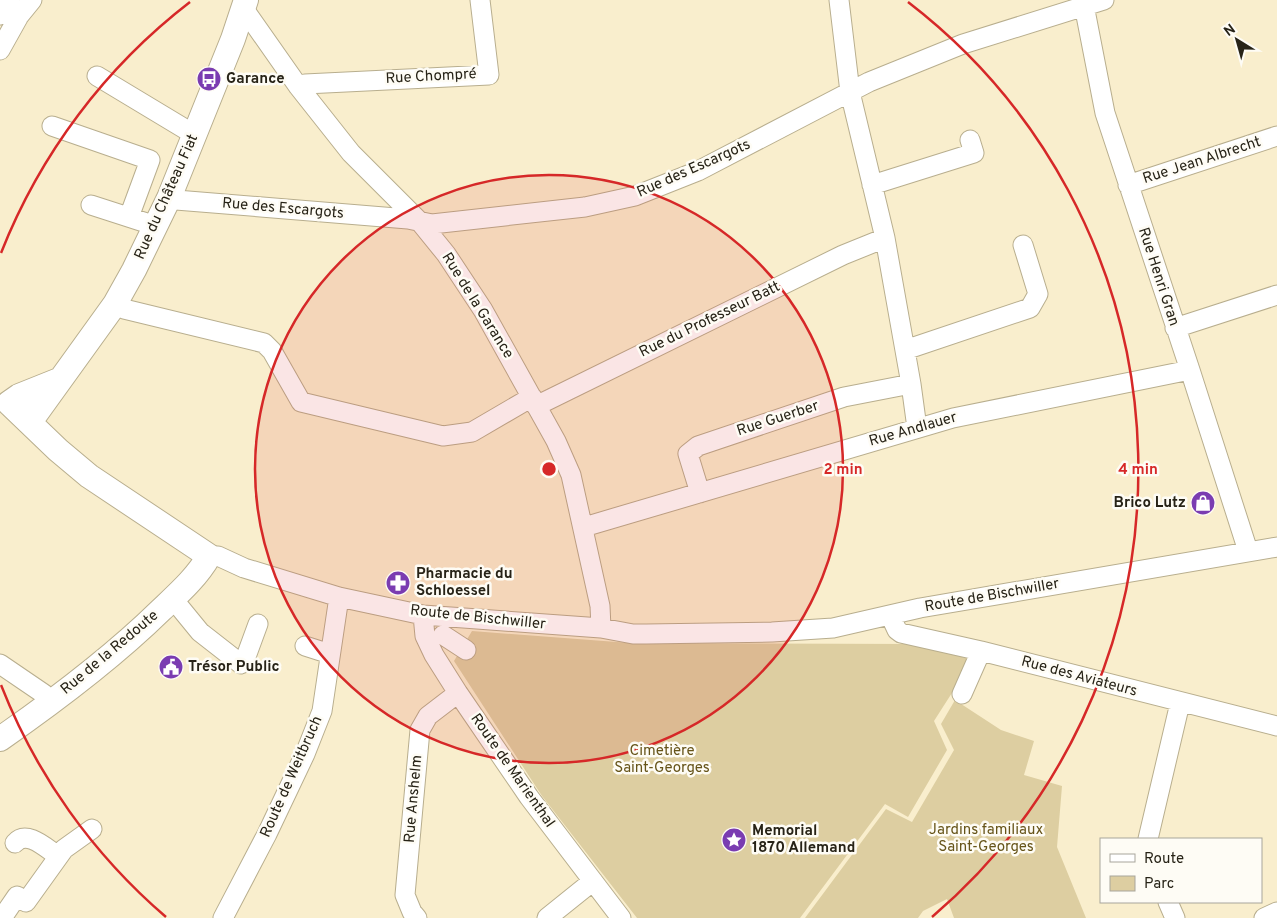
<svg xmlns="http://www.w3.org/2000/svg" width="1277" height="918" font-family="Overpass,sans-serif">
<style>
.green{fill:#ddcea1}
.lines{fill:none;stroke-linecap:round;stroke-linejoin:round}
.minor-casing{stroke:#b8ae8e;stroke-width:21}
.major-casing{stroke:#b8ae8e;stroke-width:26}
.minor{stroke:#fff;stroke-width:19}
.major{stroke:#fff;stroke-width:24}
.ring{fill:none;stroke:#d62828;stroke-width:2.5}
.labels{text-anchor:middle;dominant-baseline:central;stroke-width:5;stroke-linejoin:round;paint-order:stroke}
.street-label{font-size:15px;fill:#272317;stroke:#fefcf5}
.poi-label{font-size:15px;font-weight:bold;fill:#272317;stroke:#fefcf5;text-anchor:start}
.park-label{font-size:15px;fill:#665419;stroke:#fefcf5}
.centre{fill:#d62828;stroke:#fefcf5;stroke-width:2.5}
.ring-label{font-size:15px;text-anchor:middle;font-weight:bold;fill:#d62828;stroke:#fefcf5;stroke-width:5;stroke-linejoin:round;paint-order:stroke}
</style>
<rect width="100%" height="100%" fill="#f9eecd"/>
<!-- green -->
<path class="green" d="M472 631 630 643 915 644 973 660 934 721 947 750 908 817 885 804 800 918H637L542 796 454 661Z
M955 700 1001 730 1034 741 1024 775 1062 786 1057 847 1086 918H954L947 899 923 911 918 918H805L886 809 912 822 954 750 941 724Z"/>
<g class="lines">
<defs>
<path id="minor" d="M839 0 850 92 885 238 911 384 917 428
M1083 0 1105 113 1190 370 1248 551
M244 9 298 86 351 153 420 222 446 254 483 310 556 441 571 475 600 606 601 628
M0 15 10 0
M0 50 19 16 32 0
M97 76 195 135
M298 86 305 84 489 75 480 0
M52 126 150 160 129 217
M872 185 974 153 970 140
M1128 185 1277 136
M169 198 176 200 408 219 432 224 585 207 635 196 698 171 869 82 963 44 1104 0
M91 205 156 226
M115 304 124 309 264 343 272 351 301 402 443 436 472 432 532 397
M1175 328 1277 295
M905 350 1030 308 1038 294 1023 245
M536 406 843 255 885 238
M700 493 688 454 698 446 844 397 911 384
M584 527 953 418 1190 370
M209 556H218L244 568 339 597 423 615 601 628 633 634H646L772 632 833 628 920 608 1277 547
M173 599 200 632 241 664 247 654 258 624
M423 615 425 636 434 655 458 693 529 797 621 918
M890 615 897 630 901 633 981 651 1277 726
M443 635 466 650
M305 646 330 654
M0 664 44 694 51 703
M962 694 981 651
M1148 839 1180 703
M15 843C27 829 47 849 58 856
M1168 902 1175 918
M2 918 17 896 26 902 64 849 92 829
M223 918 267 834 305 754 322 711 339 597
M417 918 412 912 405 895 420 730 428 716 458 693
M547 918 593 881
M1264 918 1277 912"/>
<path id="major" d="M30 422 115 304 134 270 169 198 233 39 246 0
M0 739C56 700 112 658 161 610 179 593 197 577 209 556L89 476 58 450 9 403 19 396 59 380"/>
</defs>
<!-- minor casing -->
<use href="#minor" class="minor-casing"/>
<!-- major casing -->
<use href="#major" class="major-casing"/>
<!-- minor -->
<use href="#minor" class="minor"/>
<!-- major -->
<use href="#major" class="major"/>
</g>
<!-- distance rings -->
<circle cx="549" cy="469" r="294" fill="#d62828" fill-opacity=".12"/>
<g class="ring">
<circle cx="549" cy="469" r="294"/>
<path d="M166 917A589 589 0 0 1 1 685M1 253A589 589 0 0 1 190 2M908 2A589 589 0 0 1 932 917"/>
</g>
<!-- icons -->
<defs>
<symbol id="bus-disc" viewBox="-11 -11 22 22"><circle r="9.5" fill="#7a3cb1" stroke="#fefcf5"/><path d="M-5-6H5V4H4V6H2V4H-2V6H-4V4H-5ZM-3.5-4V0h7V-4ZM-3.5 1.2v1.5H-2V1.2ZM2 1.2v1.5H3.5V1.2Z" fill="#fff"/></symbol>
<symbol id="shop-disc" viewBox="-11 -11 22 22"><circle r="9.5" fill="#7a3cb1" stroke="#fefcf5"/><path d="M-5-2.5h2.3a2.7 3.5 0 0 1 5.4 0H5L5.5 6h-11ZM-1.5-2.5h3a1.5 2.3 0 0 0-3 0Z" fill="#fff"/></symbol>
<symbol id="pharmacy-disc" viewBox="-11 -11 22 22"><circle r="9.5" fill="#7a3cb1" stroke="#fefcf5"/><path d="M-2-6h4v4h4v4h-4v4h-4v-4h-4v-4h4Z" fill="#fff"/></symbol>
<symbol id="civic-disc" viewBox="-11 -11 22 22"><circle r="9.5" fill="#7a3cb1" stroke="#fefcf5"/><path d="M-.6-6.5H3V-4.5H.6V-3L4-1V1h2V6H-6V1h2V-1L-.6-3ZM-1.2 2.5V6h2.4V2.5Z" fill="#fff"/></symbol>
<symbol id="sight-disc" viewBox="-11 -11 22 22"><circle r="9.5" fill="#7a3cb1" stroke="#fefcf5"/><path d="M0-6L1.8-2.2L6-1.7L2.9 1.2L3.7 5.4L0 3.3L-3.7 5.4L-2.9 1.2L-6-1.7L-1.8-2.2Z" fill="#fff"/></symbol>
</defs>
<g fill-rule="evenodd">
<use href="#bus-disc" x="195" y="65" width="28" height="28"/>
<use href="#shop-disc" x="1189" y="489" width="28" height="28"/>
<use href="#pharmacy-disc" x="384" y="569" width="28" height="28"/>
<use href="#civic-disc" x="157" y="653" width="28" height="28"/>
<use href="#sight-disc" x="720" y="826" width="28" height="28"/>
</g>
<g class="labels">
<!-- street labels -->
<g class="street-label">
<text transform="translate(431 77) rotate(-3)">Rue Chompré</text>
<text transform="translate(1202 161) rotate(-18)">Rue Jean Albrecht</text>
<text transform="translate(694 169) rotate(-24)">Rue des Escargots</text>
<text transform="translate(167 197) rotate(-66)">Rue du Château Fiat</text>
<text transform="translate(283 209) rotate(5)">Rue des Escargots</text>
<text transform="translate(1158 277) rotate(72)">Rue Henri Gran</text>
<text transform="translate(477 306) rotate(58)">Rue de la Garance</text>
<text transform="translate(710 320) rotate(-26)">Rue du Professeur Batt</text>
<text transform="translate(778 419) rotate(-18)">Rue Guerber</text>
<text transform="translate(913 430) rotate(-16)">Rue Andlauer</text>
<text transform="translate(992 596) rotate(-10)">Route de Bischwiller</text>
<text transform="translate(478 618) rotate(6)">Route de Bischwiller</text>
<text transform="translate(110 653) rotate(-40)">Rue de la Redoute</text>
<text transform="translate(1079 677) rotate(15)">Rue des Aviateurs</text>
<text transform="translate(512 771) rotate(55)">Route de Marienthal</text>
<text transform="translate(292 777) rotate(-66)">Route de Weitbruch</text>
<text transform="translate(414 799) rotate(-85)">Rue Anshelm</text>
</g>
<!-- poi labels -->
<g class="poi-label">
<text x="226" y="79">Garance</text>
<text x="1186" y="503" text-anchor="end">Brico Lutz</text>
<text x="416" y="574">Pharmacie du<tspan x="416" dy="17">Schloessel</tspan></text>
<text x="188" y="667">Trésor Public</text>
<text x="752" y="831">Memorial<tspan x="752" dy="17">1870 Allemand</tspan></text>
</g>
<!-- park labels -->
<g class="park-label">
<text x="662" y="751">Cimetière<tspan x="662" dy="17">Saint-Georges</tspan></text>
<text x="986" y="830">Jardins familiaux<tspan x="986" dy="17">Saint-Georges</tspan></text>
</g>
</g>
<circle cx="549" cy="469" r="8" class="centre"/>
<g class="ring-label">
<text x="843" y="474">2 min</text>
<text x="1138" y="474">4 min</text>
</g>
<!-- legend -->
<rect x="1100" y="838" width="162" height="65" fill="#fefcf5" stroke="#a8a59c"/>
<rect x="1110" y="854" width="25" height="8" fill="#ffffff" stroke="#a8a59c"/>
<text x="1144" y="863" font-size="15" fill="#272317">Route</text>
<rect x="1110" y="876" width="25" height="15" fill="#ddcea1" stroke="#a8a59c"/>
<text x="1144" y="888" font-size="15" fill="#272317">Parc</text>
<!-- north arrow -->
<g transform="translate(1237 40) rotate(323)" stroke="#fefcf5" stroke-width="4" paint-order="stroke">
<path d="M0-4L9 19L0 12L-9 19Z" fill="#272317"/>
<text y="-8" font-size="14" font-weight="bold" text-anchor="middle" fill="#272317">N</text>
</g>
</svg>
